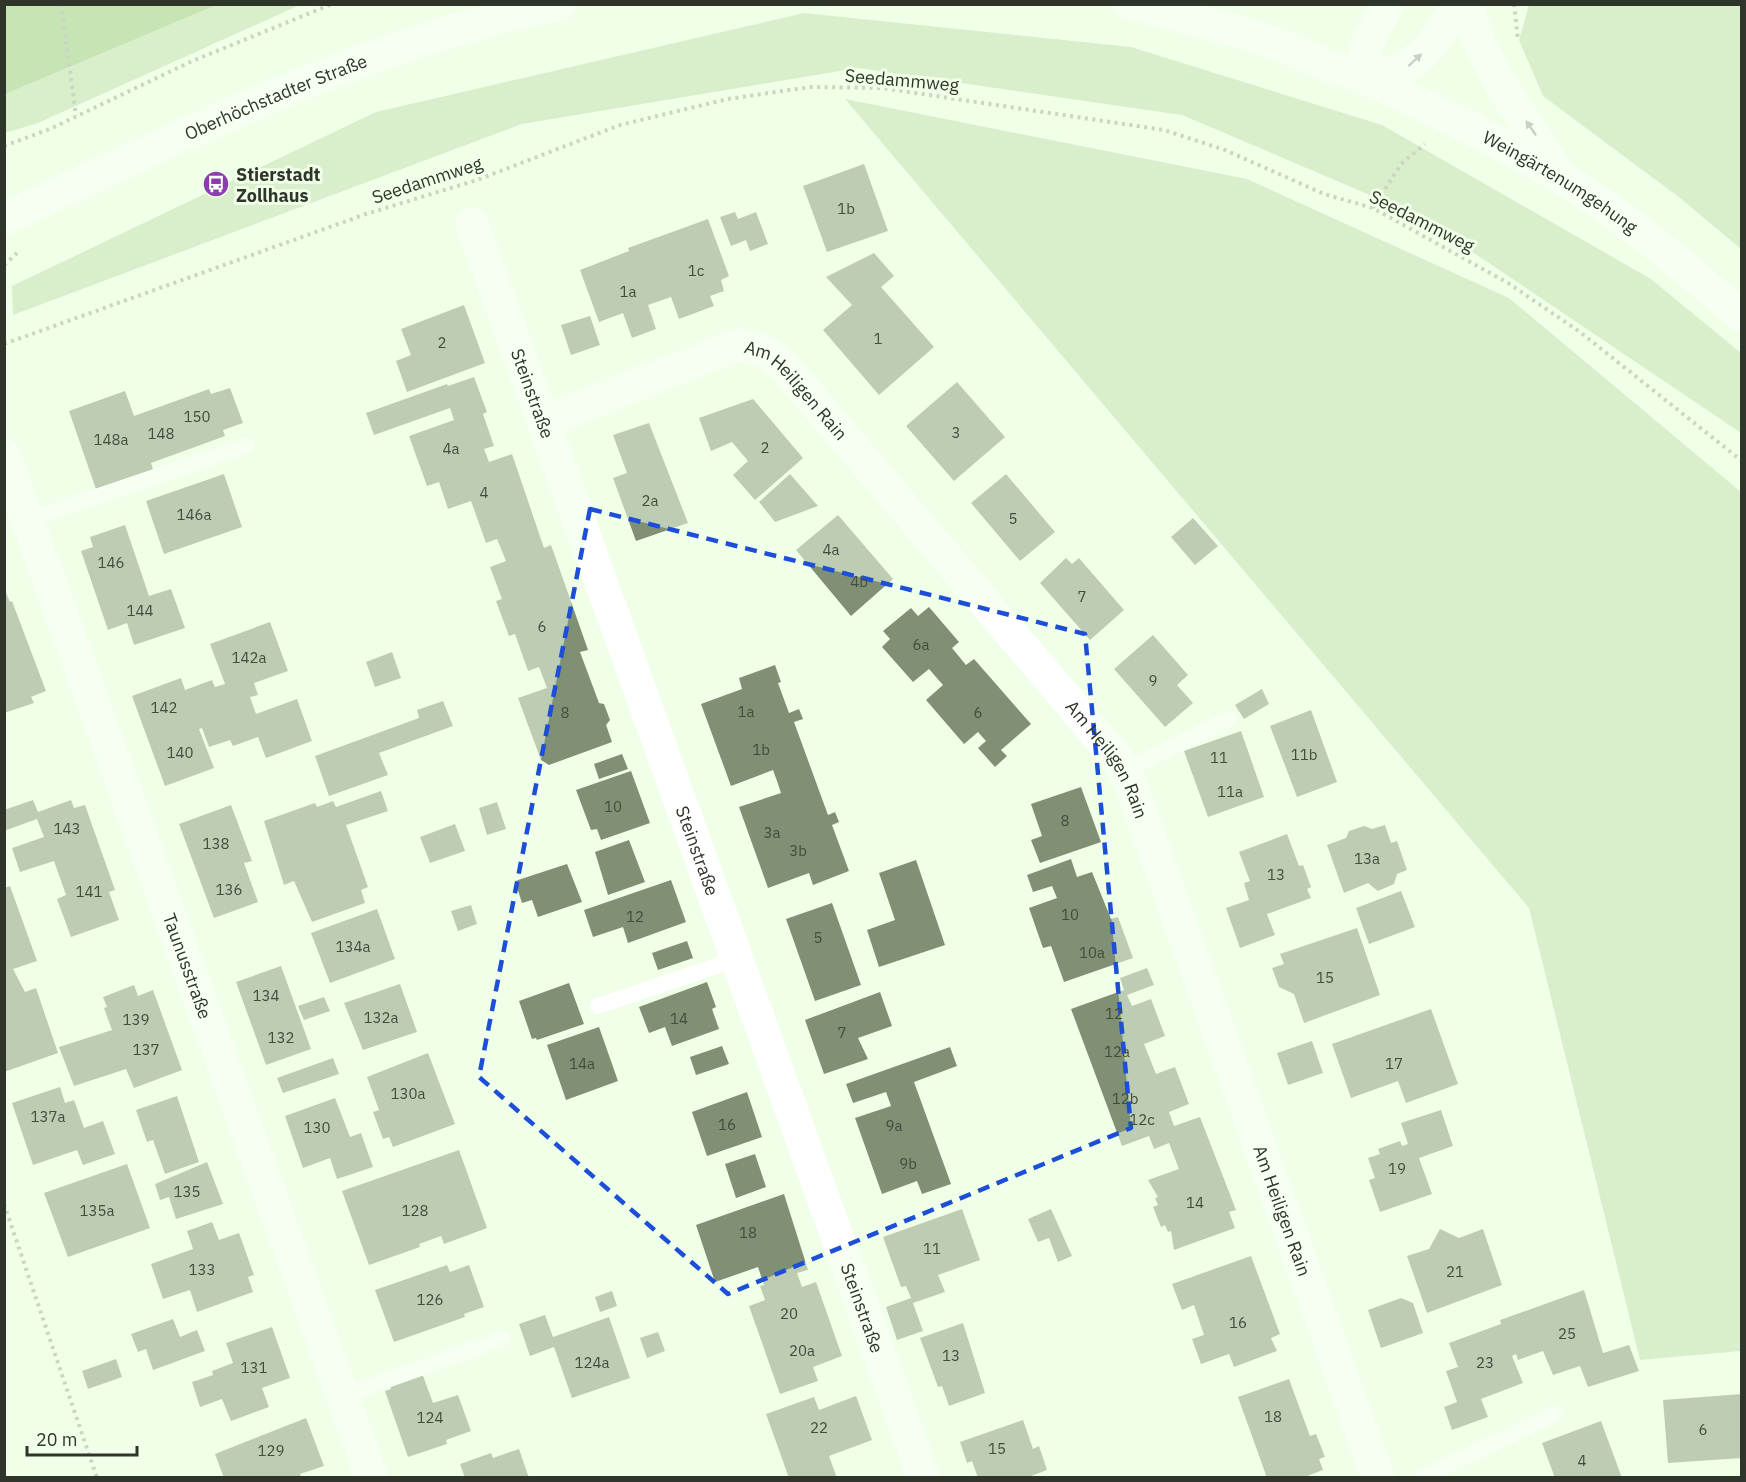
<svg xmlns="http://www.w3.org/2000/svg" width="1746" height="1482" font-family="'IBM Plex Sans',sans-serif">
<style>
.green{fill:#bddba9}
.forest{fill:#96c476}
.building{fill:#7f9075}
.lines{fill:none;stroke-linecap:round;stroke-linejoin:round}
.path{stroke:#99a491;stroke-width:4;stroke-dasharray:3 4.5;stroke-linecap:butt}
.lane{stroke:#fff;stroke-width:16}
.street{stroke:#fff;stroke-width:33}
.secondary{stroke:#fff;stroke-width:33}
.oneway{fill:#979a94}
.marked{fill:none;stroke:#1d4ed8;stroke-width:4.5;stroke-dasharray:12 8;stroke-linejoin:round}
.labels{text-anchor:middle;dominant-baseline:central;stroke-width:6;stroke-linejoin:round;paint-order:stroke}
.number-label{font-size:15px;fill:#434c3d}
.street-label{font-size:18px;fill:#2f352a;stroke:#f0ffe7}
.poi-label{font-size:18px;font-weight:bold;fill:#2f352a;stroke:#f0ffe7;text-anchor:start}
</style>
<rect width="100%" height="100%" fill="#f0ffe7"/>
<!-- green -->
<path class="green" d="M5 5H300L38 123 5 133Z
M1529 5H1741V249L1680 198 1543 96 1519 40Z
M804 13 1131 47 1382 125 1651 279 1741 353V433L1419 216 1182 115 858 68 522 124 13 315 12 286 376 112Z
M845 99 1247 179 1509 298 1741 492V1351L1640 1360 1529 908Z"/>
<!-- forest -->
<path class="forest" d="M5 4H216V5L5 94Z"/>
<!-- building -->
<path class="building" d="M864 164 888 231 827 252 803 186Z
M735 212 738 219 756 212 768 244 750 251 746 240 731 246 720 217Z
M708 219 729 276 721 280 724 291 710 296 714 306 679 319 671 297 648 305 656 329 632 338 623 313 599 322 580 270 629 251 628 248Z
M874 253 894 276 881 287 934 347 879 395 823 330 852 305 826 277Z
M464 305 485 363 407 392 396 361 411 355 401 329Z
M590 316 600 345 571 355 561 325Z
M474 377 487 412 483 414 494 446 484 449 489 462 512 454 544 548 551 545 561 573 588 650 580 652 599 703 604 704 610 720 606 725 612 742 549 765 541 760 518 698 547 688 539 667 528 671 515 634 509 636 496 601 502 599 490 567 506 561 497 539 486 543 471 501 448 509 439 482 427 486 409 436 454 420 450 408 374 435 366 413 447 384 448 386Z
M957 382 1005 437 954 481 906 426Z
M230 388 243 423 223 430 225 436 151 463 155 476 98 495 69 411 125 391 134 416 209 389 211 394Z
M753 399 803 458 755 500 733 475 748 461 732 442 711 451 699 418Z
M649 423 688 523 636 541 613 478 627 473 613 435Z
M224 474 242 527 164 554 146 501Z
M790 474 818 506 775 522 759 502Z
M1006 474 1055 532 1020 561 971 503Z
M838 515 893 579 851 616 796 550Z
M1193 518 1218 546 1195 565 1171 537Z
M125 525 149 596 171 589 185 628 134 645 127 623 108 630 81 551 93 547 90 537Z
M1066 558 1072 564 1079 558 1124 610 1090 640 1040 583Z
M4 588 10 602 12 601 46 691 31 697 34 703 4 713Z
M929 607 959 642 952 648 966 665 974 659 1031 724 1001 750 1007 756 995 767 978 748 986 741 978 732 964 744 926 700 943 685 929 669 913 682 882 647 890 639 883 631 911 608 918 616Z
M270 622 288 671 254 683 258 695 250 697 256 714 297 699 312 741 266 758 258 737 233 746 230 740 209 747 202 728 199 729 214 768 165 786 132 696 181 678 185 690 212 680 215 687 225 684 210 644Z
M1153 635 1188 675 1177 685 1193 703 1165 727 1114 669Z
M392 652 401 678 375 687 366 662Z
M775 665 781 682 778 683 789 713 799 709 803 719 794 722 828 815 835 812 839 822 832 825 849 871 813 885 809 873 768 888 739 807 781 793 777 781 773 770 731 786 701 704 742 689 739 678Z
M1262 689 1269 704 1244 719 1235 705Z
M443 701 453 726 379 753 388 775 329 796 315 756 419 718 417 710Z
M1311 710 1337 782 1297 797 1270 726Z
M1241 731 1264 797 1208 817 1184 751Z
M622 754 628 769 599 779 594 764Z
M631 771 650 823 601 840 597 829 591 830 576 790Z
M1081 787 1101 842 1040 863 1031 840 1042 836 1031 804Z
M381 791 388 811 346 825 368 887 361 890 365 903 312 922 294 881 284 885 264 821 315 803 317 807 333 801 336 807Z
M33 800 38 812 71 800 74 808 85 805 115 890 109 892 119 920 71 937 57 899 66 895 54 861 20 872 12 848 44 837 37 819 4 831V810Z
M497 802 506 829 487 835 479 808Z
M231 805 252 861 244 863 258 902 214 918 179 824Z
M455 824 465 851 430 863 420 837Z
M1385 825 1391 843 1397 841 1407 870 1397 874 1394 884 1378 891 1368 883 1344 893 1327 845 1346 838 1349 831 1364 826 1372 829Z
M1287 834 1299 866 1303 865 1311 887 1307 889 1311 898 1267 914 1275 935 1240 948 1226 908 1249 900 1244 883 1250 881 1239 852Z
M629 840 645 882 608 895 595 852Z
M1071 859 1077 877 1092 872 1111 919 1118 917 1133 958 1064 982 1051 946 1043 948 1029 908 1057 898 1052 886 1033 892 1027 875Z
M916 860 945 945 879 967 867 930 895 920 879 873Z
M567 864 582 902 538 917 532 900 522 903 515 881Z
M671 880 686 922 628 943 623 927 593 937 584 910Z
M10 886 37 961 13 969 25 992 36 988 58 1053 4 1072V888Z
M1401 891 1415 927 1369 944 1356 908Z
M832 903 861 985 815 1001 786 919Z
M471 905 477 924 458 931 451 911Z
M377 909 395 959 330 983 311 933Z
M1357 928 1380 995 1304 1023 1294 994 1279 987 1272 968 1284 964 1280 954Z
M687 941 693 958 658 970 652 953Z
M281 966 311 1049 266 1065 236 982Z
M1147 968 1154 985 1127 995 1132 1006 1151 999 1165 1036 1144 1044 1156 1074 1175 1067 1189 1104 1169 1112 1174 1126 1200 1117 1236 1210 1229 1212 1235 1228 1174 1250 1171 1231 1168 1232 1165 1225 1161 1227 1153 1207 1158 1205 1155 1198 1158 1197 1148 1180 1179 1169 1169 1143 1154 1149 1149 1136 1122 1146 1071 1009 1124 990 1120 978Z
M707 982 716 1007 712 1009 719 1029 672 1046 665 1027 649 1033 639 1007Z
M569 983 584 1024 537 1040 536 1038 532 1039 519 1001Z
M400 984 417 1032 363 1050 344 1003Z
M134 985 138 996 153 990 182 1070 134 1088 126 1069 74 1086 59 1047 112 1030 104 1008 107 1007 103 997Z
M880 992 892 1026 858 1038 868 1059 824 1074 805 1020Z
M324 997 330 1011 304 1020 298 1006Z
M1431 1009 1458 1084 1406 1103 1398 1081 1351 1098 1332 1044Z
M599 1027 618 1081 566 1100 547 1045Z
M1312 1041 1323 1073 1288 1085 1277 1053Z
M722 1046 729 1064 696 1075 690 1057Z
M950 1047 957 1066 914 1082 951 1184 922 1194 917 1181 882 1194 855 1118 891 1106 886 1092 853 1103 846 1084Z
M428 1053 455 1124 393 1147 389 1137 383 1139 373 1112 379 1110 367 1077Z
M333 1058 339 1074 283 1093 277 1078Z
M60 1087 65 1103 74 1100 84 1128 103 1121 115 1154 83 1165 77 1150 33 1165 12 1103Z
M747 1092 762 1137 707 1156 692 1112Z
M177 1096 199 1162 165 1174 153 1140 147 1142 136 1110Z
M335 1098 350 1137 361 1133 373 1167 337 1179 330 1158 303 1168 285 1116Z
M1441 1110 1453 1146 1419 1158 1432 1194 1380 1212 1369 1180 1375 1178 1368 1158 1380 1154 1378 1149 1400 1141 1402 1146 1408 1144 1401 1123Z
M459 1150 487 1228 444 1244 441 1236 419 1244 420 1247 369 1265 342 1191Z
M755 1154 766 1187 736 1198 725 1164Z
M207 1162 223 1204 176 1219 169 1197 160 1200 155 1184Z
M127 1164 150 1228 68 1257 44 1193Z
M784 1194 808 1270 797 1273 802 1287 816 1282 842 1356 813 1367 818 1381 780 1394 749 1306 765 1300 760 1286 764 1285 758 1267 715 1282 696 1225Z
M962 1209 980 1260 938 1275 945 1292 913 1303 923 1331 897 1340 886 1307 911 1298 906 1286 901 1287 883 1237Z
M1051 1209 1072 1256 1058 1262 1049 1238 1038 1242 1028 1219Z
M212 1222 219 1240 239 1233 254 1275 248 1277 253 1292 197 1312 190 1290 163 1299 151 1264 193 1249 187 1231Z
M1440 1229 1459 1238 1483 1229 1502 1285 1427 1313 1407 1256 1429 1249Z
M1251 1256 1280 1334 1271 1338 1277 1351 1234 1367 1229 1354 1201 1364 1192 1339 1204 1335 1194 1305 1182 1310 1172 1284Z
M447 1265 450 1272 469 1265 484 1307 464 1314 465 1317 394 1342 375 1290Z
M1584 1290 1603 1353 1629 1345 1639 1371 1588 1387 1580 1366 1553 1375 1543 1351 1518 1360 1516 1354 1512 1356 1523 1383 1481 1399 1488 1417 1452 1430 1444 1407 1457 1402 1446 1371 1458 1367 1449 1343 1501 1324 1500 1320Z
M612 1291 617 1306 600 1312 595 1297Z
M1401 1298 1413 1303 1423 1333 1381 1348 1368 1310Z
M545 1315 553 1337 609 1317 630 1378 572 1398 554 1347 530 1356 519 1324Z
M173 1319 180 1337 197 1330 205 1351 153 1370 146 1349 138 1352 131 1334Z
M963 1323 985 1393 949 1406 942 1386 938 1387 920 1338Z
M272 1327 290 1378 262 1388 269 1407 231 1421 222 1399 200 1407 192 1382 213 1375 212 1371 233 1363 226 1343Z
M658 1332 665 1351 647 1358 640 1338Z
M116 1359 122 1377 88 1389 82 1371Z
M422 1373 433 1403 458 1395 471 1431 446 1440 447 1444 408 1457 385 1391 391 1389 390 1384Z
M1289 1379 1310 1436 1316 1434 1325 1457 1319 1459 1323 1470 1302 1478H1267L1238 1397Z
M1742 1394V1458L1668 1463 1663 1400Z
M856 1396 872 1440 829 1456 837 1478H789L766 1414 814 1397 819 1410Z
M306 1418 324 1466 300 1474 302 1478H224L215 1454Z
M1023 1420 1033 1449 1039 1446 1047 1470 1026 1478H978L972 1461 967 1463 960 1442Z
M1601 1421 1622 1478H1555L1542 1443Z
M519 1449 529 1478H465L460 1464 491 1453 493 1458Z"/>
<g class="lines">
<!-- path -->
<path class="path" d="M61 4 76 116
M1514 4 1518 40
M4 146 50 129 190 62 332 4
M1373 208 1401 164 1425 144
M4 265 17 253
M4 344 366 214 477 180 620 125 728 99 789 90 812 87 882 88 1164 130 1225 150 1324 194 1373 208 1508 283 1580 332 1742 461
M4 1204 97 1478"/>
<!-- lane -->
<path class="lane" d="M28 520 246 446
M1125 771 1229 719
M598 1006 737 959
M342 1396 502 1339
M1422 1478 1554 1414"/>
<!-- street -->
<g class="street">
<path id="s1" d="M472 224 924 1478"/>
<path id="s2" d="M545 421 739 344 766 352 783 365 1116 757 1132 788 1378 1478"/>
</g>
<!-- secondary -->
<g class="secondary">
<path d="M1131 4C1178 15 1226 27 1272 42 1303 53 1353 82 1384 75 1420 68 1441 34 1457 4"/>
<path d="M1465 4 1483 51 1503 88 1561 177"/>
<path id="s3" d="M1361 76C1429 107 1496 139 1560 177 1625 216 1684 267 1742 316"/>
<path d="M1361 76 1368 41 1388 4"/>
<path id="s4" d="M4 219C183 135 364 44 559 4"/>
<path id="s5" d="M4 455 372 1478"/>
</g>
</g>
<!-- one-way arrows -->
<defs><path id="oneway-solid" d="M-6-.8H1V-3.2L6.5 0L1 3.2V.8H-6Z" transform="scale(1.5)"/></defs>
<g class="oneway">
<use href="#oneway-solid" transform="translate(1415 60) rotate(-43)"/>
<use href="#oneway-solid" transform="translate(1531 128) rotate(-124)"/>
</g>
<!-- marked area -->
<path d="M0 0H1746V1482H0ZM590 509 1085 634 1131 1128 728 1294 479 1077Z" fill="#f0ffe7" fill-opacity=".55" fill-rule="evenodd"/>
<path class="marked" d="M590 509 1085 634 1131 1128 728 1294 479 1077Z"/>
<!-- icons -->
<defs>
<symbol id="bus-disc" viewBox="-11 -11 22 22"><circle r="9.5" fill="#8a3dae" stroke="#f0ffe7"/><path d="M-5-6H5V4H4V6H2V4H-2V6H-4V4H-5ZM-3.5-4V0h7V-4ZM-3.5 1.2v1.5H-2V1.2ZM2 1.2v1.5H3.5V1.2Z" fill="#fff"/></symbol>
</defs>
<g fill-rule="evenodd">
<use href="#bus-disc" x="201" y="169" width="30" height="30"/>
</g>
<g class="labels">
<!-- number labels -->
<g class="number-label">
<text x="846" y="208">1b</text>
<text x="696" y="270">1c</text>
<text x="628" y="291">1a</text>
<text x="878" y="338">1</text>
<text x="442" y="342">2</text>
<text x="197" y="416">150</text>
<text x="956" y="432">3</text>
<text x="161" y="433">148</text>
<text x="111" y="439">148a</text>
<text x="765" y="447">2</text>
<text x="451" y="448">4a</text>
<text x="484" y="492">4</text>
<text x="650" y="500">2a</text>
<text x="194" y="514">146a</text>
<text x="1013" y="518">5</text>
<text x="831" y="549">4a</text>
<text x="111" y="562">146</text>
<text x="859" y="581">4b</text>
<text x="1082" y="596">7</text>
<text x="140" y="610">144</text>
<text x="542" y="626">6</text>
<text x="921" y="644">6a</text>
<text x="249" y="657">142a</text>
<text x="1153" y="680">9</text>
<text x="164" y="707">142</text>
<text x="746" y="711">1a</text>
<text x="565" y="712">8</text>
<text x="978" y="712">6</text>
<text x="761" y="749">1b</text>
<text x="180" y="752">140</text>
<text x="1304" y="754">11b</text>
<text x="1219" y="757">11</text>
<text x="1230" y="791">11a</text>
<text x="613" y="806">10</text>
<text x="1065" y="820">8</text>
<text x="67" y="828">143</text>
<text x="772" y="832">3a</text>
<text x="216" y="843">138</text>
<text x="798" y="850">3b</text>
<text x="1367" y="858">13a</text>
<text x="1276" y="874">13</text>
<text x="229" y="889">136</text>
<text x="89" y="891">141</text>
<text x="1070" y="914">10</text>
<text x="635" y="916">12</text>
<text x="818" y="937">5</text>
<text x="353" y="946">134a</text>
<text x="1092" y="952">10a</text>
<text x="1325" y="977">15</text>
<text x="266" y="995">134</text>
<text x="1114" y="1013">12</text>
<text x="381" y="1017">132a</text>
<text x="679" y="1018">14</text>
<text x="136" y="1019">139</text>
<text x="842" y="1032">7</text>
<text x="281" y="1037">132</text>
<text x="146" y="1049">137</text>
<text x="1117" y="1051">12a</text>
<text x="582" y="1063">14a</text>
<text x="1394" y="1063">17</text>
<text x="408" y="1093">130a</text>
<text x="1125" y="1098">12b</text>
<text x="48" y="1116">137a</text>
<text x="1142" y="1119">12c</text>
<text x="727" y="1124">16</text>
<text x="894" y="1125">9a</text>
<text x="317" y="1127">130</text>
<text x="908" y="1163">9b</text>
<text x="1397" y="1168">19</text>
<text x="187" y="1191">135</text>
<text x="1195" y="1202">14</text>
<text x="97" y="1210">135a</text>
<text x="415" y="1210">128</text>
<text x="748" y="1232">18</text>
<text x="932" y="1248">11</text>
<text x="202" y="1269">133</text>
<text x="1455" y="1271">21</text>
<text x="430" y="1299">126</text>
<text x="789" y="1313">20</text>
<text x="1238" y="1322">16</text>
<text x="1567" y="1333">25</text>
<text x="802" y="1350">20a</text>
<text x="951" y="1355">13</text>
<text x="592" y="1362">124a</text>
<text x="1485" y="1362">23</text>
<text x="254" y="1367">131</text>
<text x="1273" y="1416">18</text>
<text x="430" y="1417">124</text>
<text x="819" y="1427">22</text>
<text x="1703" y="1429">6</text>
<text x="997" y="1448">15</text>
<text x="271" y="1450">129</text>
<text x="1582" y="1460">4</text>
</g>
<!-- street labels -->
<g class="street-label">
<text transform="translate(902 80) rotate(5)">Seedammweg</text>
<text stroke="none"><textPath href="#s4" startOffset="298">Oberhöchstadter Straße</textPath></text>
<text transform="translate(427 180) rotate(-18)">Seedammweg</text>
<text stroke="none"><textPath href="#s3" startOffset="226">Weingärtenumgehung</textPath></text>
<text transform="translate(1422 221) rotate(27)">Seedammweg</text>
<text stroke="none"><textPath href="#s1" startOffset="180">Steinstraße</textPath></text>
<text stroke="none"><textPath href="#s2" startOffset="284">Am Heiligen Rain</textPath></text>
<text stroke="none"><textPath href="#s2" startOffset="770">Am Heiligen Rain</textPath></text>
<text stroke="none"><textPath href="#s1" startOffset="666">Steinstraße</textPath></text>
<text stroke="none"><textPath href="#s5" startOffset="543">Taunusstraße</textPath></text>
<text stroke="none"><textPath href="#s2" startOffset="1256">Am Heiligen Rain</textPath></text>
<text stroke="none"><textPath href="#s1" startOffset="1152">Steinstraße</textPath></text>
</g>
<!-- poi labels -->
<g class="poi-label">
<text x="236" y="174">Stierstadt<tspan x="236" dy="21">Zollhaus</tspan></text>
</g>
</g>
<!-- border -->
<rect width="1746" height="1482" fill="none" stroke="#2f352a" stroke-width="12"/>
<!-- scale -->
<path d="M27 1446v9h110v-9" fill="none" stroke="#2f352a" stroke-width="3"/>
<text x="36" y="1446" font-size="18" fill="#2f352a" stroke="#f0ffe7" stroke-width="4.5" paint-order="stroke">20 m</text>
</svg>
